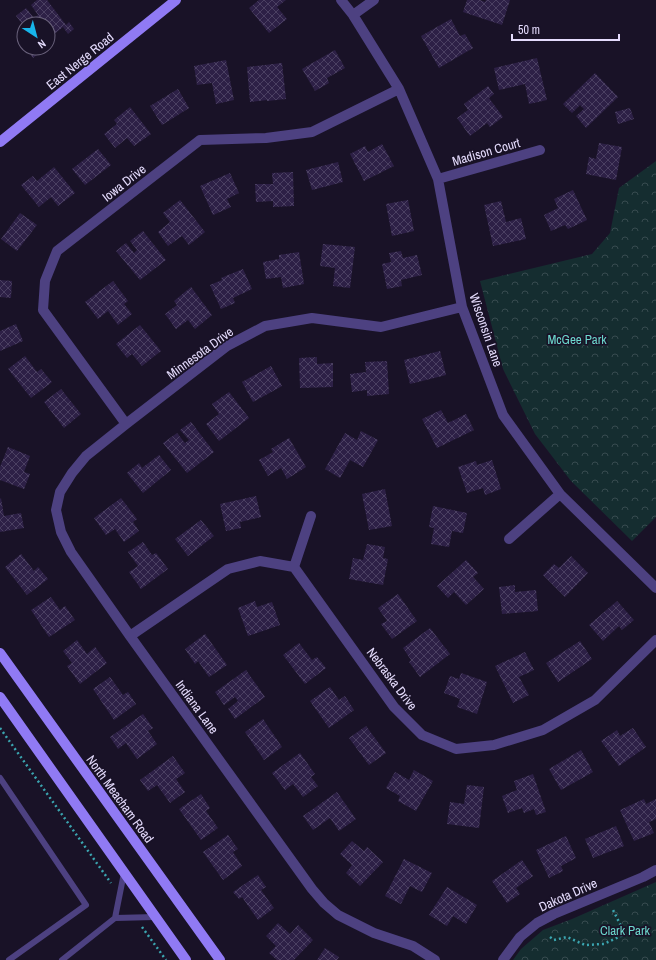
<svg xmlns="http://www.w3.org/2000/svg" width="656" height="960" font-family="'Archivo Narrow',sans-serif">
<style>
.park{fill:url(#park-crowns)}
.building{fill:url(#building-cross-hatch)}
.lines{fill:none;stroke-linecap:round;stroke-linejoin:round}
.path{stroke:#3ba5b0;stroke-width:2.5;stroke-dasharray:2 3;stroke-linecap:butt}
.lane{stroke:#4d4181;stroke-width:6}
.street{stroke:#4d4181;stroke-width:10}
.secondary{stroke:#907af4;stroke-width:10}
.labels{text-anchor:middle;dominant-baseline:central;stroke-width:3.5;stroke-linejoin:round;paint-order:stroke}
.street-label{font-size:13px;fill:#e4dbfc;stroke:#191227}
.park-label{font-size:13px;fill:#6cd7cd;stroke:#191227}
</style>
<defs>
<pattern id="park-crowns" width="20" height="18" patternUnits="userSpaceOnUse"><rect width="20" height="18" fill="#152d30"/><path d="M2 6a3 3 0 1 1 6 0M12 15a3 3 0 1 1 6 0" fill="none" stroke="#374b4f"/></pattern>
<pattern id="building-cross-hatch" width="8" height="8" patternUnits="userSpaceOnUse"><rect width="8" height="8" fill="#2d2046"/><path d="M0 0l8 8M0 8l8-8" fill="none" stroke="#4b4062"/></pattern>
</defs>
<rect width="100%" height="100%" fill="#191227"/>
<!-- park -->
<path class="park" d="M656 161V517L632 541 571 481 535 434 503 369 480 281 592 254 610 233 619 188Z
M656 882V960H513L521 949 543 930 572 919Z"/>
<!-- building -->
<path class="building" d="M37 0H47L66 25 69 22 74 29 68 34 63 27 48 39V24H24V26L16 16 26 8 34 18 38 15 31 5Z
M259 0H286L277 7 287 19 269 33 249 8Z
M467 0H480L485 2 486 0H510L502 25 463 12Z
M451 19 460 36 465 34 473 48 439 68 421 36Z
M26 48H46L33 58Z
M335 50 345 68 327 78 329 83 315 91 302 69Z
M537 58 547 100 529 104 525 84 499 90 494 68Z
M226 60 234 100 216 104 212 83 197 85 194 66Z
M282 63 286 99 267 101V100L250 102 247 67Z
M595 73 618 97 586 128 576 116 584 109 580 105 572 113 563 104Z
M488 86 494 94 489 98 503 117 490 127 487 123 470 136 457 118 468 110 464 104Z
M178 89 189 108 162 125 150 106Z
M130 107 151 134 134 146 127 138 115 148 104 134 117 124 114 120Z
M630 108 634 119 618 124 615 112Z
M599 143 622 147 616 180 586 174 589 157 596 159Z
M382 144 394 166 364 181 350 154 365 146 368 152Z
M98 149 111 165 85 185 72 169Z
M338 162 343 182 312 190 306 170Z
M54 167 75 193 58 206 51 197 39 207 21 185 33 176 37 181Z
M293 172 294 206 273 207V201L256 202 255 184H273L272 173Z
M230 173 239 193 227 199 231 207 213 215 200 186Z
M573 190 587 220 568 229 565 225 551 231 544 215 558 208 554 199Z
M180 200 205 232 189 245 182 236 168 246 158 232 170 222 163 213Z
M408 200 414 231 392 236 386 204Z
M501 201 506 222 521 218 526 239 493 246 484 205Z
M20 213 37 225 17 251 1 239Z
M143 231 166 260 140 280 116 251 126 243 134 253 137 250 130 241Z
M323 244 355 247 350 288 333 286 335 268 320 266Z
M401 251 403 258 417 255 422 275 401 280 402 286 387 289 382 264 391 262 389 253Z
M299 252 304 284 283 288 281 277 266 279 263 262 279 259V255Z
M243 269 252 289 233 298 235 303 221 309 210 285 222 280 221 278Z
M0 280 12 281 11 298 0 297Z
M113 281 128 301 124 304 132 314 118 325 108 311 98 319 85 302Z
M191 287 212 315 195 329 188 320 176 329 165 314 177 305 174 301Z
M16 324 23 341 0 351V331Z
M140 325 161 351 142 366 132 354 127 358 116 344Z
M440 351 446 375 410 384 404 360Z
M25 356 37 372 41 369 52 382 31 398 8 369Z
M317 357V364L333 363V387L300 388 299 358Z
M387 361 389 394 367 396V390L352 392 350 374 366 372 365 362Z
M271 366 282 386 253 402 242 382Z
M61 389 81 414 64 428 44 402Z
M229 392 249 418 219 441 206 424 219 414 212 404Z
M441 410 448 423 466 414 474 430 437 448 422 419Z
M191 422 214 452 187 473 163 443 177 433 185 443 189 440 180 430Z
M361 431 378 440 363 467 350 460 340 478 325 469 345 433 357 440Z
M289 438 306 467 287 479 281 468 268 476 259 460 273 452 271 449Z
M8 447 30 456 24 472 30 474 24 489 0 480V467Z
M159 455 171 470 143 493 127 473 139 463 142 468Z
M492 460 501 489 485 495 483 488 467 493 458 467 476 461 477 465Z
M385 489 392 526 369 530 362 494Z
M256 496 261 517 240 522 241 528 226 531 220 504Z
M1 498 4 516 21 513 24 528 0 532V499Z
M121 498 137 519 133 522 139 531 124 542 115 529 106 535 94 518Z
M433 506 467 513 463 533 452 531 449 547 431 544 434 528 429 527Z
M201 520 214 536 188 556 175 539Z
M143 542 152 555 156 553 168 569 141 589 129 572 138 566 128 552Z
M367 544 385 547 383 558 388 559 383 585 349 579 353 558 363 560Z
M21 554 34 571 38 567 48 579 27 595 5 567Z
M571 556 588 573 565 597 543 575 554 564 559 568Z
M466 560 478 573 473 577 484 589 466 605 454 592 448 598 437 586Z
M515 585V592L536 590 538 611 502 614 499 587Z
M398 594 417 621 392 639 381 624 387 621 378 608Z
M51 597 60 610 65 606 75 620 49 637 31 610Z
M255 601 257 607 272 602 280 625 248 636 238 608Z
M617 601 634 620 622 630 619 626 603 641 589 625Z
M430 628 450 654 420 677 409 662 411 660 403 648Z
M205 634 227 665 209 677 198 661 195 664 185 649Z
M77 640 87 654 95 647 107 663 80 684 67 666 72 663 63 651Z
M580 641 592 659 558 682 546 663Z
M299 643 312 660 317 657 326 668 305 684 283 655Z
M525 652 534 670 519 677 529 695 513 703 495 666Z
M246 670 265 697 235 719 228 709 238 701 235 697 224 705 215 692Z
M461 673 487 682 477 714 457 707 460 699 444 693 450 676 459 679Z
M110 677 123 695 128 692 136 704 114 720 93 689Z
M330 687 339 700 345 696 354 710 329 728 310 701Z
M143 714 153 728 148 731 157 744 137 759 126 743 118 749 110 737Z
M263 719 282 747 264 760 245 732Z
M366 726 386 753 369 765 349 738Z
M633 728 646 747 619 766 601 741 617 730 620 736Z
M581 750 593 772 561 790 549 769Z
M300 753 315 774 311 777 318 786 303 797 293 784 285 790 272 773Z
M173 756 185 773 176 779 185 792 170 803 157 785 148 791 140 780Z
M414 770 433 781 416 811 398 801 400 796 386 788 395 772 409 780Z
M533 774 546 812 536 815 534 809 524 813 522 808 508 813 502 796 517 790 514 781Z
M467 785 484 787 479 828 447 824 450 802 464 804Z
M337 792 356 819 339 831 330 818 313 830 303 816Z
M201 794 210 808 206 811 218 828 201 840 179 809Z
M644 799 646 804 656 799V819L649 822 654 833 634 841 620 810Z
M616 826 624 846 593 858 585 839Z
M228 835 238 849 233 852 242 866 223 880 203 852Z
M566 836 576 858 561 866 563 871 549 878 536 850Z
M352 841 364 851 367 847 383 862 360 886 346 873 352 865 340 854Z
M404 859 432 873 422 892 410 886 401 904 385 896Z
M522 860 533 876 516 888 520 894 507 903 492 881Z
M258 875 266 887 261 890 274 908 258 920 242 897 239 899 233 892Z
M447 887 477 905 466 924 453 916 447 926 429 915Z
M278 923 290 934 298 925 313 940 294 960H277L269 953 276 946 266 936Z
M325 948 339 957 337 960H317Z"/>
<g class="lines">
<!-- path -->
<path class="path" d="M0 728 111 883
M142 927 166 960
M550 937 554 940 567 937 585 945 604 944 625 934 612 908"/>
<!-- lane -->
<path class="lane" d="M0 778 86 905 9 960
M124 873 115 918 155 917
M62 960 115 918"/>
<!-- street -->
<path class="street" d="M341 0 353 15 399 89 438 179 462 307 503 415 560 494 656 588
M353 15 374 0
M438 179 540 150
M126 424 43 310 45 281 57 251 200 140 266 138 312 132 399 89
M509 539 560 494
M294 567 311 516
M130 636 228 569 260 561 294 567 394 707 422 735 456 749 494 745 543 730 595 700 656 640
M435 960 413 946 374 933 338 915 324 903 312 889 130 636 71 552 61 532 56 510 60 492 72 473 86 456 126 424 227 346 265 326 312 318 381 327 462 307
M503 960 520 937 537 923 554 914 643 877 656 870"/>
<!-- secondary -->
<path class="secondary" d="M0 142 176 0
M0 653 220 960
M0 697 186 960"/>
</g>
<g class="labels">
<!-- street labels -->
<g class="street-label">
<text transform="translate(80 61) rotate(-39)">East Nerge Road</text>
<text transform="translate(486 152) rotate(-16)">Madison Court</text>
<text transform="translate(124 183) rotate(-38)">Iowa Drive</text>
<text transform="translate(486 330) rotate(71)">Wisconsin Lane</text>
<text transform="translate(200 353) rotate(-36)">Minnesota Drive</text>
<text transform="translate(392 679) rotate(53)">Nebraska Drive</text>
<text transform="translate(197 707) rotate(54)">Indiana Lane</text>
<text transform="translate(120 799) rotate(54)">North Meacham Road</text>
<text transform="translate(568 895) rotate(-24)">Dakota Drive</text>
</g>
<!-- park labels -->
<g class="park-label">
<text x="577" y="339">McGee Park</text>
<text x="625" y="930">Clark Park</text>
</g>
</g>
<!-- north arrow -->
<g transform="translate(36 36) rotate(144)"><circle r="19" fill="#191227" stroke="#6a627c"/>
<path d="M0-3L7 15L0 10L-7 15Z" fill="#17b5eb"/>
<text y="-6" font-size="11" font-weight="bold" text-anchor="middle" fill="#e4dbfc">N</text>
</g>
<!-- scale -->
<path d="M512 34v6h107v-6" fill="none" stroke="#e4dbfc" stroke-width="2"/>
<text x="518" y="34" font-size="12" fill="#e4dbfc" stroke="#191227" stroke-width="3" paint-order="stroke">50 m</text>
</svg>
